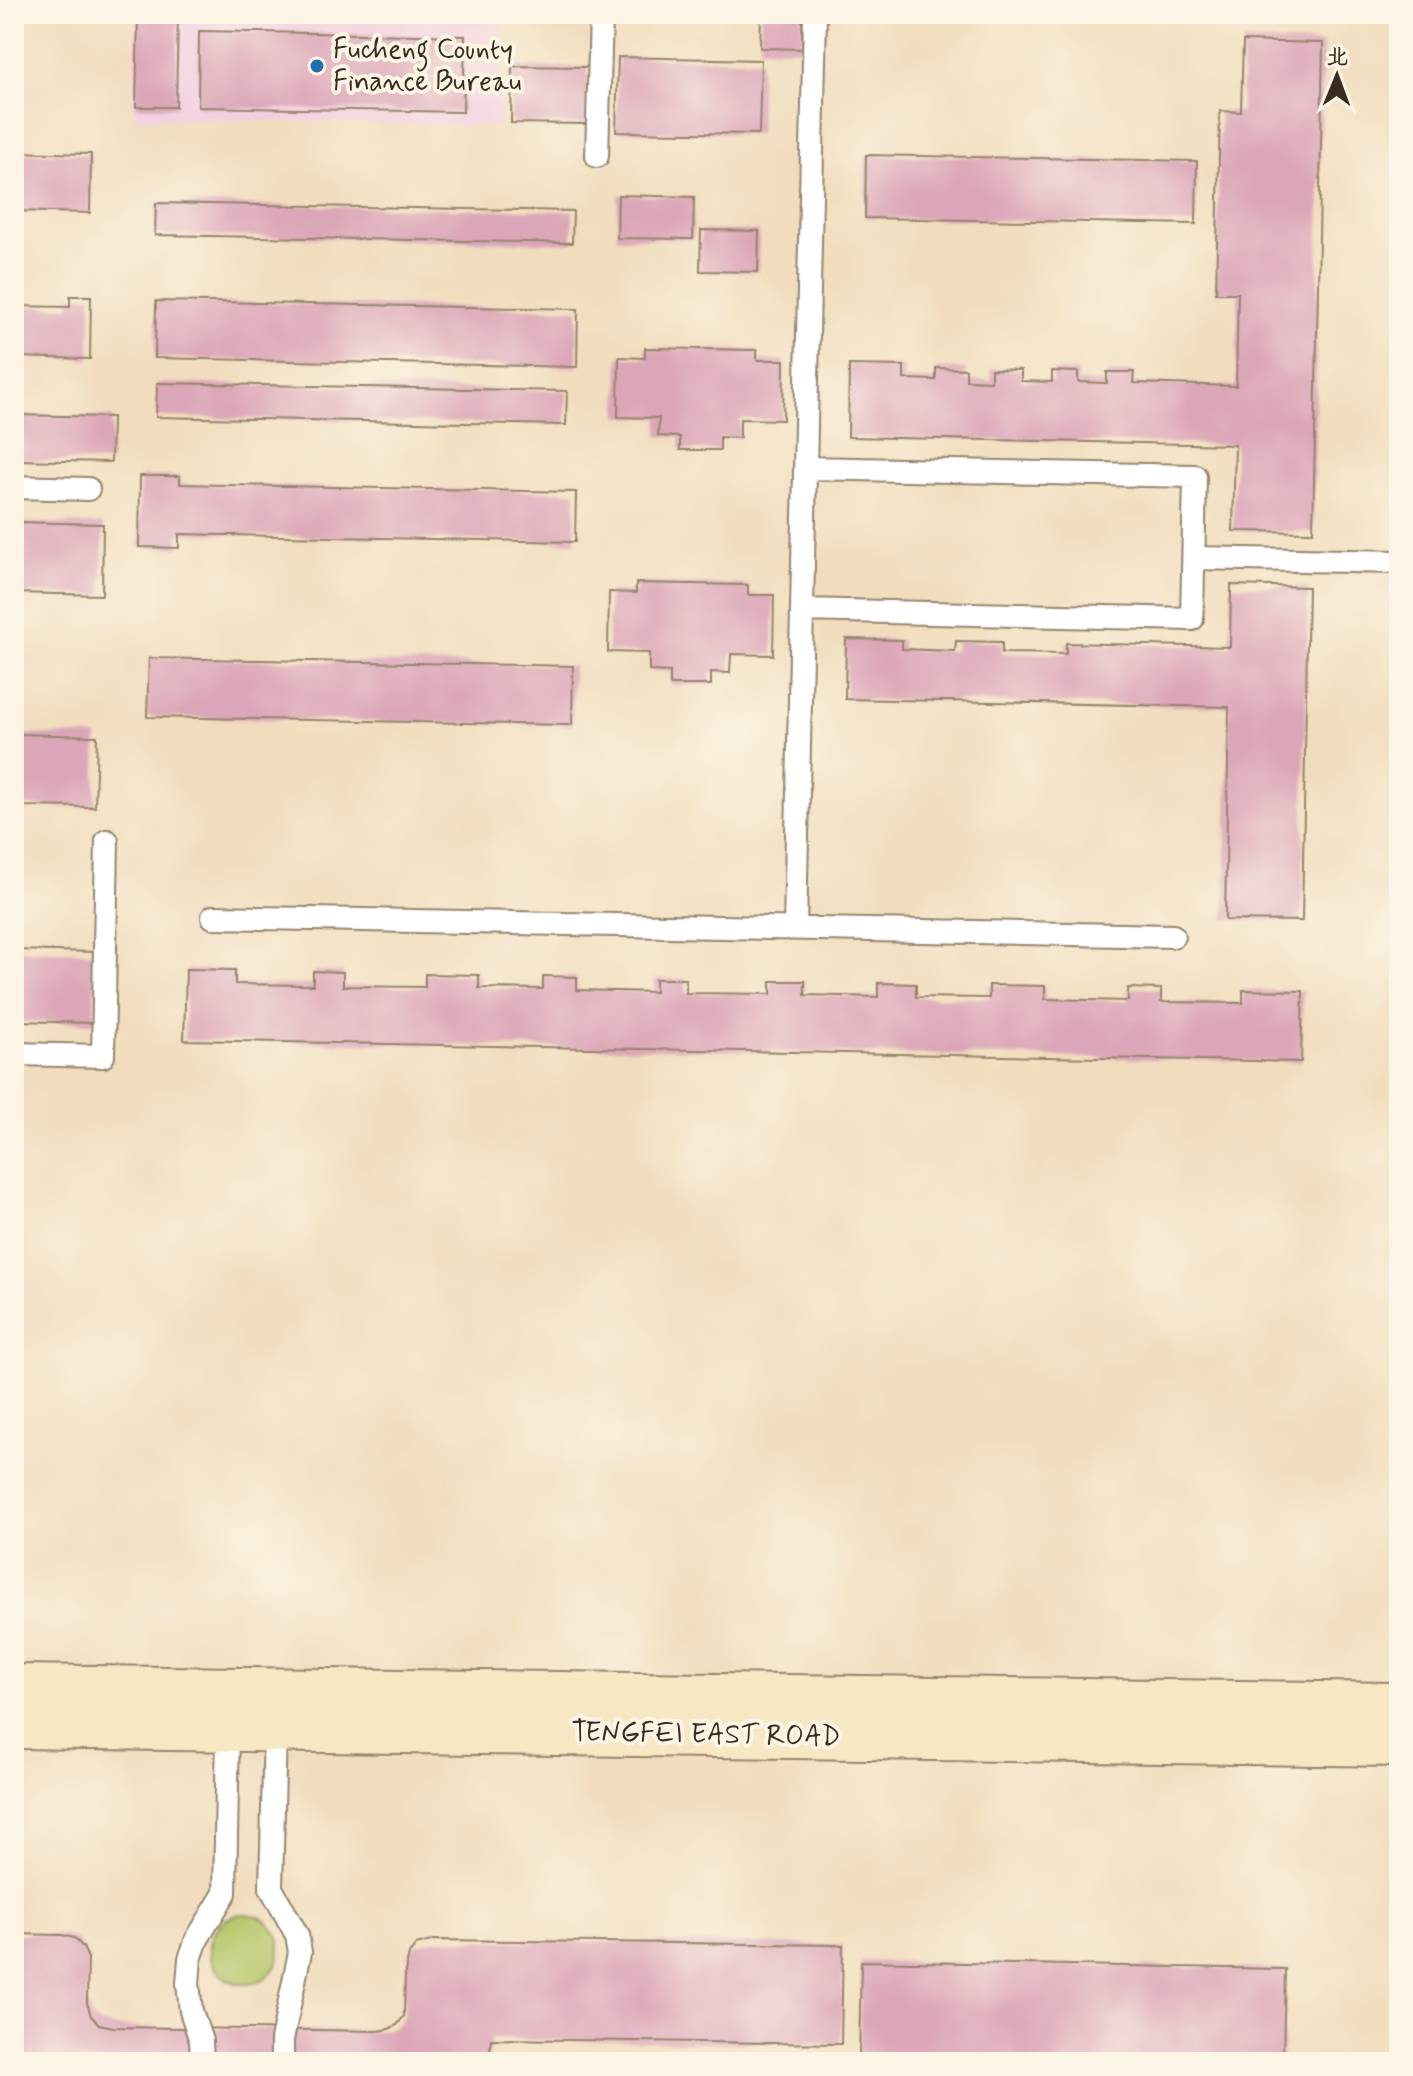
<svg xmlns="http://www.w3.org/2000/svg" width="1413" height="2076" font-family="Mynerve,'LXGW WenKai TC',sans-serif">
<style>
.built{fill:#f3cfe0}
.green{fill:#b6c669;stroke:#787844;stroke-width:2}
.building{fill:#dba6b8}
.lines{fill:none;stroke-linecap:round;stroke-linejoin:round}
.lane-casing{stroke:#96846e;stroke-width:26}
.secondary-casing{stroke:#96846e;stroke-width:48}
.lane{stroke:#fff;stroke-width:22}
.secondary{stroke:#f7e8c3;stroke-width:44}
.poi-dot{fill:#1f6fb2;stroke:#fcf5e5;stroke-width:3}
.labels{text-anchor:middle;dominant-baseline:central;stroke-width:8;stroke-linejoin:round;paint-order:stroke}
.poi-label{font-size:28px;fill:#3b2a1e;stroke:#fcf5e5;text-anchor:start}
.street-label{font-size:28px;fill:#3b2a1e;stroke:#fcf5e5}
</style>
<rect width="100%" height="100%" fill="#fcf5e5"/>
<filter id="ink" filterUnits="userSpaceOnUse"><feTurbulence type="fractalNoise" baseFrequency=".0125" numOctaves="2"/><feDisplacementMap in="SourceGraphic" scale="16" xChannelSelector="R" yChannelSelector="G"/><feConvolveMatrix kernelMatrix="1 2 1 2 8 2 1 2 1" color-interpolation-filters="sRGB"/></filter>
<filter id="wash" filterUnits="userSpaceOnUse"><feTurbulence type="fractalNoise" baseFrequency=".006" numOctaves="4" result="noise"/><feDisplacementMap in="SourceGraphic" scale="32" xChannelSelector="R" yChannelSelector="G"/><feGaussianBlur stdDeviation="1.8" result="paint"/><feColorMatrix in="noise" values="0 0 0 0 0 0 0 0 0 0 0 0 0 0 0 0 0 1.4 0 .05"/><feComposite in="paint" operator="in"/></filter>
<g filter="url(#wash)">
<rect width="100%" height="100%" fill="#f1ddbd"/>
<!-- built -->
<path class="built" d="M136 14H501L499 126 134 118Z"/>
<!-- green -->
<path class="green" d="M210 1949a35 35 0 1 1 70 0a35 35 0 1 1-70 0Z"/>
<g id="blocks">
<!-- building -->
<path class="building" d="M138 14H178L176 107H136Z
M761 14H802V49L760 48Z
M199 31 465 36 463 112 198 107Z
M1243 41 1323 43 1313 532 1233 531 1235 445 848 437 849 365 904 366V379L936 380V368L966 369V380L991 381V369L1021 370V381L1052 382V371L1078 372V382L1107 383V372H1134L1133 383 1236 386 1238 293H1216L1220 111 1241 112Z
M618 57 761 60 759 134 616 132Z
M512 66 588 67 587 124 511 123Z
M14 152 91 154 90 213 14 211Z
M866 155 1197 161 1196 224 865 218Z
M618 195 694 197 693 239 617 238Z
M156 203 573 211 572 243 155 235Z
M701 230 759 231 758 272 700 271Z
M70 296H91L90 359 14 357V306L70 307Z
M156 301 578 309 577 367 155 358Z
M645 348 757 350V360H784L783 420 740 419V438L720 437V450H680V437L658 436 659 418 618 417 619 357 645 358Z
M157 383 567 391 566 425 156 417Z
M14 415 112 417 111 462 14 460Z
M140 476H180V484L576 492 575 542 179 534V548L139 547Z
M14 522 103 524 102 595 14 593Z
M636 583 748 585V595H774L773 655 731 654 730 673 711 672V685H670V672L649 671V653L608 652 609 592 636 593Z
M1231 585 1308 587 1302 921 1225 920 1229 707 845 699 846 639 902 640V649L955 651 956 641 1002 642V653L1066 654V643L1230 647Z
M149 658 573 666 572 725 147 717Z
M14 734 97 736 95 807 14 806Z
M14 950 96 952 94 1023 14 1021Z
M186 969 235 970V984L313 985V971L343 972V986L425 987V974L479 975V988L543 989V976L577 977V990L655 992V979H686V993L771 994V981H805V995L878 997V983L916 984V997L989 998V985L1045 986V999L1128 1001V988L1161 989V1002L1243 1003V990L1303 991 1301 1062 184 1040Z
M14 1934 62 1935 74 1938 83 1947 88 1958 87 2003 91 2016 99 2024 113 2027 378 2031 389 2029 397 2025 404 2016 405 1972 409 1954 416 1945 434 1940 843 1945 841 2044 491 2039 489 2062H14Z
M861 1961 1285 1969 1283 2062H1016L859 2059Z"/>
</g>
</g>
<g filter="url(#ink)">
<use href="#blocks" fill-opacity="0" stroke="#96846e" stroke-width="2"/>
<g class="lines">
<defs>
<path id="lane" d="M597 156 601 14
M14 487 88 489
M1194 558 1399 562
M802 610 1192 619 1195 476 805 468
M213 917 1173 936
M795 928 815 14
M14 1054 103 1056 107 841
M275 1730 271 1888 297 1935 300 1952 282 2040V2062
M202 2062 201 2041 191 2011 188 1983 190 1959 197 1939 225 1893 228 1729"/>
<path id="secondary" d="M14 1687 1399 1705
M14 1726 1399 1744"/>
</defs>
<!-- lane casing -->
<use href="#lane" class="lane-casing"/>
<!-- secondary casing -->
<use href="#secondary" class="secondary-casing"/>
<!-- lane -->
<use href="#lane" class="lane"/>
<!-- secondary -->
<use href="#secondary" class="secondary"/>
</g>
</g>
<!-- markers -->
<circle class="poi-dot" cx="317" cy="66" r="8"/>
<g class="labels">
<!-- poi labels -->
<g class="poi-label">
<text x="333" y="50">Fucheng County<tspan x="333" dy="32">Finance Bureau</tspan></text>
</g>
<!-- street labels -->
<g class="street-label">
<text transform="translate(706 1735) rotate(1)">TENGFEI EAST ROAD</text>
</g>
</g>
<!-- margin -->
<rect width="1413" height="2076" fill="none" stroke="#fcf5e5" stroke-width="48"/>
<!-- north arrow -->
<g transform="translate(1337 76) rotate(1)" stroke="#fcf5e5" stroke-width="6" paint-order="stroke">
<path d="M0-6L14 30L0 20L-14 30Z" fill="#3b2a1e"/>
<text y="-12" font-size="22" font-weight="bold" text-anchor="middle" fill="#3b2a1e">北</text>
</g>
</svg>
